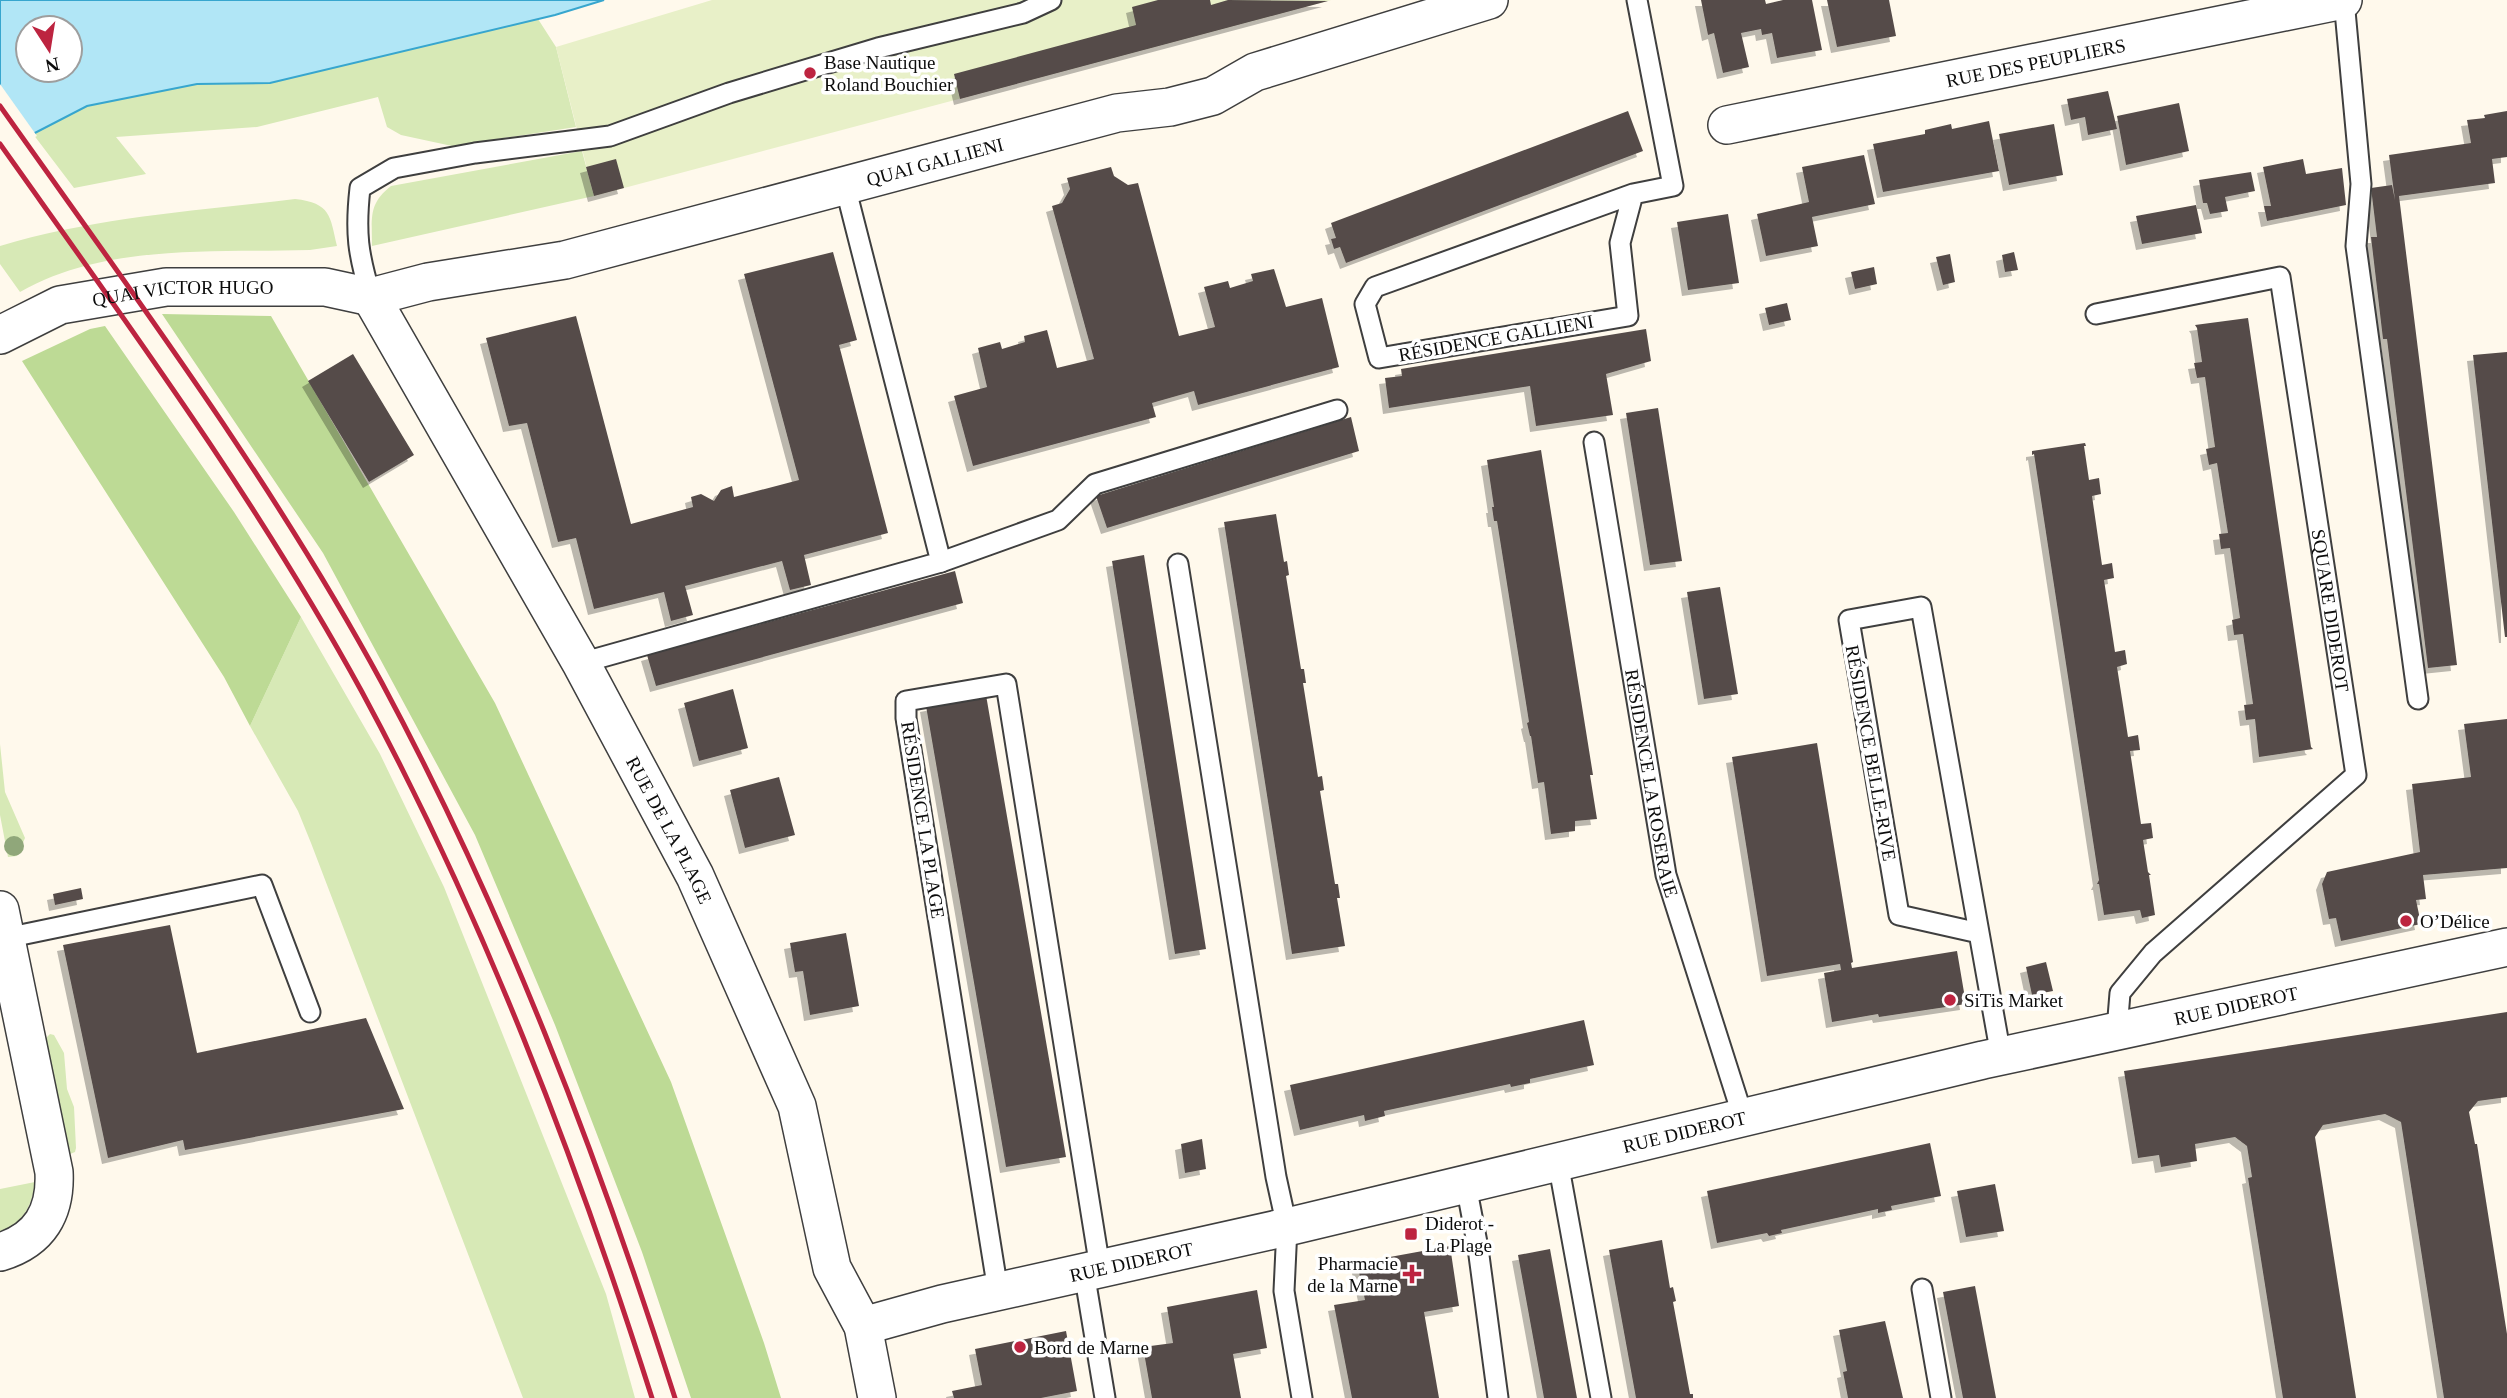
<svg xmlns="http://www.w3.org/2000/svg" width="2507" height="1398" font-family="Georgia,serif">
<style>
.green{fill:#d7e9b6}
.forest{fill:#bdda95}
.pitch{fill:#e8f0c8}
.water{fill:#b1e6f6;stroke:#37a6ce;stroke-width:2;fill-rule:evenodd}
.pier{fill:#fff9ec}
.building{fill:#554c49;filter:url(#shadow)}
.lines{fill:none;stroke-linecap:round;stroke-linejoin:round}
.service-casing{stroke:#3f3f3f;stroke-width:23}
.minor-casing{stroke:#3f3f3f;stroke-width:40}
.service{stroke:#fff;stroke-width:19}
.minor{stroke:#fff;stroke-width:37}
.rail{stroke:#bd2440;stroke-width:5}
.tree{fill:#90a77a}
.poi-dot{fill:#bd2440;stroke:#fff;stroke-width:2.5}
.labels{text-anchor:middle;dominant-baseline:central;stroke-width:7;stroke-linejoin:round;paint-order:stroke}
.poi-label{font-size:19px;fill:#0c0c0c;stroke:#fff;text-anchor:start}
.street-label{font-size:19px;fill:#0c0c0c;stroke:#fff}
</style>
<defs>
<filter id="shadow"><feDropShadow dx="-6" dy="6" stdDeviation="0" flood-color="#0004"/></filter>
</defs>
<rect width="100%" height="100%" fill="#fff9ec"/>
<!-- green -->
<path class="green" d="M538 19 556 47 576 127 452 146 401 135 387 127 378 97 257 127 116 137 146 174 74 188 33 134 87 106 197 84 270 83Z
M582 151 594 196 372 246C372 218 368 204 391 186Z
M295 199C331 203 330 216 337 246L310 250C215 253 105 243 20 292L0 264V246C96 217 197 211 295 199Z
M301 617 380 754 444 887 606 1294 635 1398H523L311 843 298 811 250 726Z
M0 744 5 792 25 838 17 856 8 857 0 815Z
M50 1034 54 1035 64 1053 67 1089 74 1107 76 1148 75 1152 70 1154 46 1038Z
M35 1182C32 1207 23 1222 0 1233V1189Z"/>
<!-- forest -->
<path class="forest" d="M162 314 271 316 495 703 671 1082 764 1343 781 1398H691L642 1252 555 1025 475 835 323 553Z
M105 326 234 512 301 617 250 726 224 677 22 361 90 329Z"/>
<!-- pitch -->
<path class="pitch" d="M712 0H1331L594 196 556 47Z"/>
<!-- water -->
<path class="water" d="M0 0H604L555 15 270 83 197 84 87 106 0 151ZM28 28H70V70H28Z"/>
<!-- pier -->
<path class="pier" d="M0 84 37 136 0 155Z"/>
<!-- building -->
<path class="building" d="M1158 0H1210L1211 5 1228 0 1328 1 960 99 954 74 1136 25 1132 7Z
M1701 0H1765L1766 4 1783 0H1812L1822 50 1777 58 1772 33 1762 35 1761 29 1741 33 1749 67 1723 73 1714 33 1708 35Z
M1827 0H1889L1896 36 1837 47Z
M2108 91 2117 129 2088 135 2085 117 2071 120 2067 99Z
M2179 103 2189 151 2126 165 2117 116Z
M1628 111 1643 151 1346 263 1340 247 1334 249 1331 239 1336 238 1331 223Z
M2507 111V157L2492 159 2495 183 2399 196 2457 665 2428 668 2387 339H2383L2371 237H2377L2371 188 2392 185 2395 200 2389 155 2471 143 2467 120 2485 118 2484 115Z
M1989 121 1999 171 1883 192 1873 144 1925 134V130L1951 124 1952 129Z
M2054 124 2063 175 2009 185 1999 134Z
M1864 155 1875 204 1812 217 1818 246 1766 256 1757 214 1809 202 1802 167Z
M616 159 624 188 594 196 586 167Z
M2303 159 2306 174 2342 168 2346 205 2267 221 2264 206H2271L2263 167Z
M1111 167 1114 176 1128 185 1138 183 1179 336 1215 327 1204 287 1228 281 1230 288 1253 281 1251 274 1274 269 1286 307 1322 298 1339 367 1198 405 1194 391 1152 403 1156 417 973 466 954 396 987 387 978 348 1000 342 1002 349 1025 342 1024 336 1047 330 1057 368 1094 359 1052 206 1062 203 1070 189 1067 178Z
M2251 172 2255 191 2225 197 2228 211 2210 214 2207 203H2203L2199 180Z
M2196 205 2202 233 2142 244 2136 216Z
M1728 214 1739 283 1688 290 1677 222Z
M833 252 857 340 839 345 888 533 804 555 811 585 790 590 782 561 685 586 693 615 671 621 664 592 594 609 576 538 558 542 527 423 509 426 486 338 576 316 631 524 693 507 691 497 701 494 714 501 721 490 732 486 734 497 799 480 744 274Z
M2014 252 2018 270 2005 272 2002 255Z
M1950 254 1955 282 1943 285 1936 257Z
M1874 267 1877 284 1855 289 1851 272Z
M1787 303 1791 320 1769 325 1765 308Z
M2248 318 2311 747 2313 749 2259 757 2255 719 2246 720 2244 705 2253 704 2243 634 2234 635 2232 620 2240 618 2230 548 2221 549 2219 534 2228 533 2217 463 2209 465 2206 449 2215 447 2205 377 2197 378 2194 363 2202 362 2197 328 2195 325Z
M1646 329 1651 361 1606 374 1613 415 1536 426 1530 386 1389 408 1385 378 1402 376 1401 369Z
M2507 352V637H2505L2473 355Z
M353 354 414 455 369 482 308 381Z
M1658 408 1682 561 1650 565 1626 413Z
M1351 417 1359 451 1107 528 1096 496Z
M2085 443 2086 446H2084L2089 480 2099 478 2101 494 2092 496 2102 565 2112 563 2114 578 2104 580 2115 652 2125 650 2127 664 2117 667 2128 737 2138 735 2140 750 2130 751 2141 824 2151 823 2153 838 2143 840 2148 872 2151 875H2149L2155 915 2142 918 2140 910 2104 915 2099 884H2097L2099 880 2034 454 2032 455V451Z
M1541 450 1593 775H1590L1597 819 1575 821V831L1551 834 1544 782 1538 783 1531 736H1530L1527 723 1529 722 1497 521H1494L1492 507H1494L1487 460Z
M1276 514 1284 562 1287 561 1289 575 1286 576 1301 669H1304L1306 683H1303L1318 777 1322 776 1324 790 1320 791 1335 884H1338L1340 898H1337L1345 946 1292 954 1224 522Z
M1144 555 1206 949 1175 954 1112 561Z
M955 571 963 603 656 686 647 655Z
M1720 587 1738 694 1704 699 1687 592Z
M733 689 748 748 699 761 684 703Z
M986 695 1066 1157 1006 1167 926 706Z
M2507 719V868L2423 875 2426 899 2416 900 2421 924 2341 941 2336 918 2329 919 2322 884 2327 872 2420 852 2412 784 2471 777 2464 724Z
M1817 743 1853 962 1851 963 1852 968 1957 951 1966 1004 1879 1017 1878 1014 1832 1022 1824 973 1841 970 1840 964 1767 976 1732 757Z
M779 777 795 835 745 848 730 790Z
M81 888 83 899 55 905 53 894Z
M170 925 197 1053 366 1018 404 1109 185 1150 183 1140 108 1158 63 945Z
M846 933 859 1006 810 1015 803 971 795 972 790 943Z
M2046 962 2053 991 2032 995 2026 967Z
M2507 1012V1097L2478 1101 2469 1112 2475 1144H2477L2507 1334V1398H2444L2401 1122 2385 1114 2323 1125 2315 1137 2356 1398H2283L2248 1178 2252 1177 2247 1146 2235 1137 2195 1144 2197 1161 2161 1167 2159 1155 2138 1158 2124 1071Z
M1584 1020 1594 1065 1530 1079V1083L1511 1087 1510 1084 1384 1111 1385 1116 1365 1121 1364 1115 1300 1130 1290 1085Z
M1202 1139 1206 1169 1185 1173 1181 1144Z
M1930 1143 1941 1196 1891 1206 1892 1210 1878 1213V1209L1781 1230 1782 1233 1769 1236 1767 1233 1717 1243 1707 1191Z
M1995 1184 2004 1231 1966 1237 1957 1191Z
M1662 1240 1670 1288 1673 1287 1676 1301 1673 1302 1690 1394H1693V1398H1636L1609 1250Z
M1450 1246 1459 1306 1424 1312 1439 1398H1352L1334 1305 1365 1300 1357 1263Z
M1550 1249 1577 1398H1544L1537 1359 1518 1255Z
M1975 1286 1996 1398H1963L1943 1292Z
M1257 1290 1267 1348 1233 1354 1241 1398H1152L1143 1347 1173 1343 1167 1307Z
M1885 1321 1903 1398H1848L1843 1372 1847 1371 1839 1330Z
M1066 1331 1077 1391 1041 1398H954L952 1391 982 1385 975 1349Z"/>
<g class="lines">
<defs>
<g id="service">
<path d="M2344 0 2361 184 2356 246 2418 699"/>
<path d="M1633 194 1620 243 1628 316 1379 358 1365 304 1375 287 1633 194 1673 186 1637 0"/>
<path d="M371 297C358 254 355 233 360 188L394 168 475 153 610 136 729 93 878 48 1023 13 1051 0"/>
<path id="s1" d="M2096 314 2280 277 2356 775 2153 953 2120 993 2117 1030"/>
<path id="s2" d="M1594 442 1666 875 1743 1117"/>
<path d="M941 562 1058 520 1095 484 1337 410"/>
<path d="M1178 564 1276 1177 1287 1227 1284 1291 1302 1398"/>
<path d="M581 663 941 562 845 186"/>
<path d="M1979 933 1899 915 1849 620 1921 607 2001 1056"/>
<path d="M6 938 262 885 310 1012"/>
<path d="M1558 1162 1601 1398"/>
<path d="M1466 1185 1478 1248 1498 1398"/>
<path d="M1084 1272 1105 1398"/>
<path d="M1922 1289 1941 1398"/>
<path d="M998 1291 906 718V701L1006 684 1100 1268"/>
</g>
<g id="minor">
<path id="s3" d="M1727 125 2343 0"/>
<path id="s4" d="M371 297 581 663 695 876 797 1106 832 1268 863 1326 877 1398"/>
<path id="s5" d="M0 335 60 305 166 287H325L371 297 428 282 565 260 1117 113 1170 107 1213 96 1255 72 1489 0"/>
<path d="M0 910 54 1172C56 1212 40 1240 0 1252"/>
<path id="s6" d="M863 1326 942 1304 1287 1227 1983 1060 2507 947"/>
</g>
</defs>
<!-- service casing -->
<use href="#service" class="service-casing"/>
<!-- minor casing -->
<use href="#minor" class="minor-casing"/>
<!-- service -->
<use href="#service" class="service"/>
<!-- minor -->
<use href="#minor" class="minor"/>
<!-- rail -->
<path class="rail" d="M0 106C133 294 272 480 382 683 504 910 597 1153 675 1398
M0 144C127 323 257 500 362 692 483 916 575 1156 652 1398"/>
</g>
<!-- trees -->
<circle class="tree" cx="14" cy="846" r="10"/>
<!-- markers -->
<g class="poi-dot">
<circle cx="810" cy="73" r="7"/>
<circle cx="2406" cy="921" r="7"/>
<circle cx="1950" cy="1000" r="7"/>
<rect x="1404" y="1227" width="14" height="14" rx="3.5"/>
<path d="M1408.5 1263.5h7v7h7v7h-7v7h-7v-7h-7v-7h7z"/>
<circle cx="1020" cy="1347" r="7"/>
</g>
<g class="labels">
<!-- poi labels -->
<g class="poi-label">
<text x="824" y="62">Base Nautique<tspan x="824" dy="22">Roland Bouchier</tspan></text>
<text x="2420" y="921">O’Délice</text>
<text x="1964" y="1000">SiTis Market</text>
<text x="1425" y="1223">Diderot -<tspan x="1425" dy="22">La Plage</tspan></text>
<text x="1398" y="1263" text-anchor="end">Pharmacie<tspan x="1398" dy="22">de la Marne</tspan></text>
<text x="1034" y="1347">Bord de Marne</text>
</g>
<!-- street labels -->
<g class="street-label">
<text stroke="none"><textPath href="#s3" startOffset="315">RUE DES PEUPLIERS</textPath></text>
<text stroke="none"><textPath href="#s5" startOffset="961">QUAI GALLIENI</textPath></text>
<text stroke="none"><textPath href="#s5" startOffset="191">QUAI VICTOR HUGO</textPath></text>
<text transform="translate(1496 338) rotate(-10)">RÉSIDENCE GALLIENI</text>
<text stroke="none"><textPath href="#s1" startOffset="525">SQUARE DIDEROT</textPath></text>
<text transform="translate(1871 753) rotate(80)">RÉSIDENCE BELLE-RIVE</text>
<text stroke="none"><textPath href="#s2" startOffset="346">RÉSIDENCE LA ROSERAIE</textPath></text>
<text transform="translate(923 820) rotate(81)">RÉSIDENCE LA PLAGE</text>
<text stroke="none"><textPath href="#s4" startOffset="611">RUE DE LA PLAGE</textPath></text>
<text stroke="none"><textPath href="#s6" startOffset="1410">RUE DIDEROT</textPath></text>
<text stroke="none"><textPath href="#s6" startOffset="844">RUE DIDEROT</textPath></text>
<text stroke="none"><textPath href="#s6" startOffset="276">RUE DIDEROT</textPath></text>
</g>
</g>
<!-- north arrow -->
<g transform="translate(49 49) rotate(168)"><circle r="33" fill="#ffffff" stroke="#9e9e9e" stroke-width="2"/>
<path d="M0-5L12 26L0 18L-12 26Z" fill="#bd2440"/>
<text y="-10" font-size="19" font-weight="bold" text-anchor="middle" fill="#0c0c0c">N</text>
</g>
</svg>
